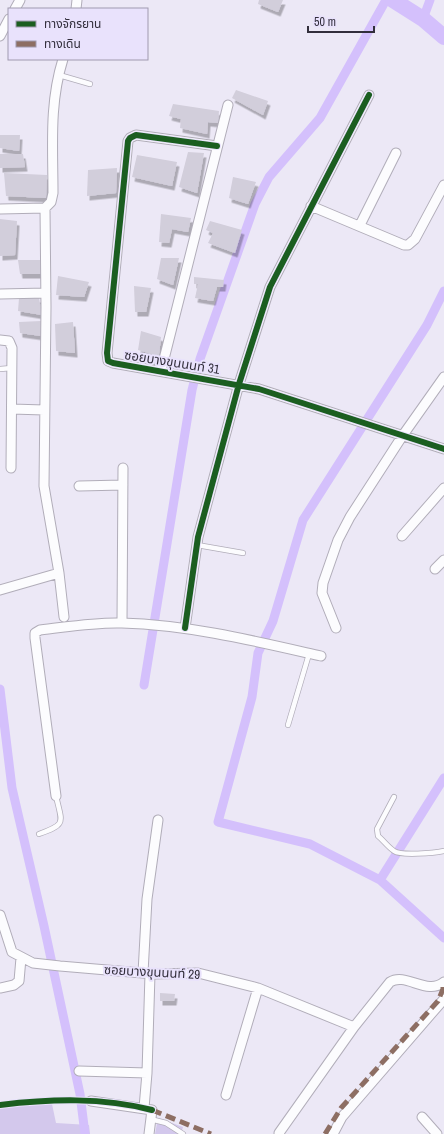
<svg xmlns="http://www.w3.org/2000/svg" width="444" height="1134" font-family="'Archivo Narrow','Noto Sans Thai',sans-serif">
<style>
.green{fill:#d3c8ec}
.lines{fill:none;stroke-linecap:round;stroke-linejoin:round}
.canal{stroke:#d4c0fc;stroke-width:9}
.river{stroke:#d4c0fc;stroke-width:16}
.building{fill:#d2cedb;filter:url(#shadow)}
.service-casing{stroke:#b1adb9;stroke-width:6}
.minor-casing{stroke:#b1adb9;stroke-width:11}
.service{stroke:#fcfcfe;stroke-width:4.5}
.minor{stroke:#fcfcfe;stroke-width:9}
.quiet{stroke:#8d6e63;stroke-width:5;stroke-dasharray:10 5;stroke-linecap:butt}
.cycleway-casing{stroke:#e9e2fc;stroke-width:8}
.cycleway{stroke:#1b5e20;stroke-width:6}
.labels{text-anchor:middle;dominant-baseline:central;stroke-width:4;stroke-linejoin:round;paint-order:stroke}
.street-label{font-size:13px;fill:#322e3b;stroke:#e9e2fc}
</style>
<defs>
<filter id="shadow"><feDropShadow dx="2.5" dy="4.5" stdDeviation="0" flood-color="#0004"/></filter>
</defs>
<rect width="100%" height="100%" fill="#ece8f6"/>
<!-- green -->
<path class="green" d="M0 1104H52L56 1123 89 1125 90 1134H0Z
M158 1118 183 1127 181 1134H155Z"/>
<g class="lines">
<!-- canal -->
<path class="canal" d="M423 19 430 0
M444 291 427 325 303 520 273 621 258 653 252 697 218 822 310 844 380 880 444 938
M144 685 192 390 200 359 255 204 269 177 320 118 386 0
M0 689 12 788 44 926 80 1094 85 1134
M380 880 444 778"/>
<!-- river -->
<path class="river" d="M393 0 423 19 444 37"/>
</g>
<!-- building -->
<path class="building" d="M259 0H283L278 12 258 4Z
M236 90 268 101 263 115 232 98Z
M173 104 219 111 218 123 208 122 207 134 180 128 181 119 169 116Z
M0 135H20L19 151 0 148Z
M188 152 204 153 197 193 179 187Z
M0 154H23L25 167 0 168Z
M137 155 177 162 172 186 132 177Z
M117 168 116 193 87 196 88 170Z
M4 173 47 175 46 198 6 196Z
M233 177 256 182 248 204 229 198Z
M161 214 191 218 188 232 172 229 169 243 159 242Z
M0 219 17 221 15 255 0 256Z
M210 221 242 230 235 253 208 243 213 233 206 230Z
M161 258H179L173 285 157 279Z
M18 260H41V274H20Z
M58 276 89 282 84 297 56 295Z
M194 277 224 280 223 287H217L213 301 195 298 198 284H194Z
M134 286 151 288 146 312H135Z
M19 298H39L42 315 18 311Z
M41 321V336L20 333 19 322Z
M73 322 75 353 56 351 55 324Z
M141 331 161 337 158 364H150L152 354 138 350Z
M160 993 175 994 174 1001H160Z"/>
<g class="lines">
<defs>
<path id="service" d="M59 75 90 84
M0 369 12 368
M197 545 243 553
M288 725 309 654
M394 797 377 829 378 836C383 840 388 847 394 851 401 856 434 853 444 851
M39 834C67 824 62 823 56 796
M150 1119 166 1123 183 1134"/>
<path id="minor" d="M15 9 20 0
M76 9 77 0
M0 36 9 19
M217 146 136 135 130 138 128 141 107 353 108 361 113 363 259 389 444 449
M311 206 404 245H408L415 239 444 185
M45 208 46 307 44 486 59 573 64 617
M0 209 45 208 51 202 53 193C53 146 49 104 63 59
M360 225 396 153
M0 294 46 293
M0 340 9 341 12 348 11 468
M161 371 228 105
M12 409 44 410
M79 486 123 485
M402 536 444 488
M435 569 444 560
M0 590 59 573
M122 623 123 468
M185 628 198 537 239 384 270 287 369 95
M336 628 322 593 323 583 338 540 350 517 403 435 444 377
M56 796 35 638V633L40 630C67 627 94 622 122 623 190 625 255 641 321 656
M0 915 12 952 33 963 60 966 154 974 198 973 258 988 354 1027 390 982C406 972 427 996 444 982
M143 973 147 899 158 820
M0 988 14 985 19 981 21 958
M79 1071 147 1073
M226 1095 258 988
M91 1101 152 1110 149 1134
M144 1108 147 1073 150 974
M422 1117 437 1134
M279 1133 354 1027
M333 1134 342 1117 444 999"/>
</defs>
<!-- service casing -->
<use href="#service" class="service-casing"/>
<!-- minor casing -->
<use href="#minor" class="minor-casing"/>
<!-- service -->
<use href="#service" class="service"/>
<!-- minor -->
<use href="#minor" class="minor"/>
<!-- quiet -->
<path class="quiet" d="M152 1110 211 1134
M325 1134 341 1108 438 1001 443 989V983"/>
<defs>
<path id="cycleway" d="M217 146 136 135 130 138 128 141 107 353 108 361 113 363 259 389 444 449
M185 628 198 537 239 384 270 287 369 95
M0 1105C50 1099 102 1097 152 1110"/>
</defs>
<!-- cycleway casing -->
<use href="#cycleway" class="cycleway-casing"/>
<!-- cycleway -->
<use href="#cycleway" class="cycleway"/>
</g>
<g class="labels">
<!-- street labels -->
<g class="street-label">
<text transform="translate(172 362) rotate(9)">ซอยบางขุนนนท์ 31</text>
<text transform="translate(152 972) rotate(3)">ซอยบางขุนนนท์ 29</text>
</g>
</g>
<!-- legend -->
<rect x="8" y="8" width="140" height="52" fill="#e9e2fc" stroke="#a09aaf"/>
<rect x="16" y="21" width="20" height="6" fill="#1b5e20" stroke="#a09aaf"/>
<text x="44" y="28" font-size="12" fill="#322e3b">ทางจักรยาน</text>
<rect x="16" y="41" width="20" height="6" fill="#8d6e63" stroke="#a09aaf"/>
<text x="44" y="48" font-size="12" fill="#322e3b">ทางเดิน</text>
<!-- scale -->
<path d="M308 26v6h66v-6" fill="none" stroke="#322e3b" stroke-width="2"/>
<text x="314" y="26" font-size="12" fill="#322e3b" stroke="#e9e2fc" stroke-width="3" paint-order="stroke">50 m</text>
</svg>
